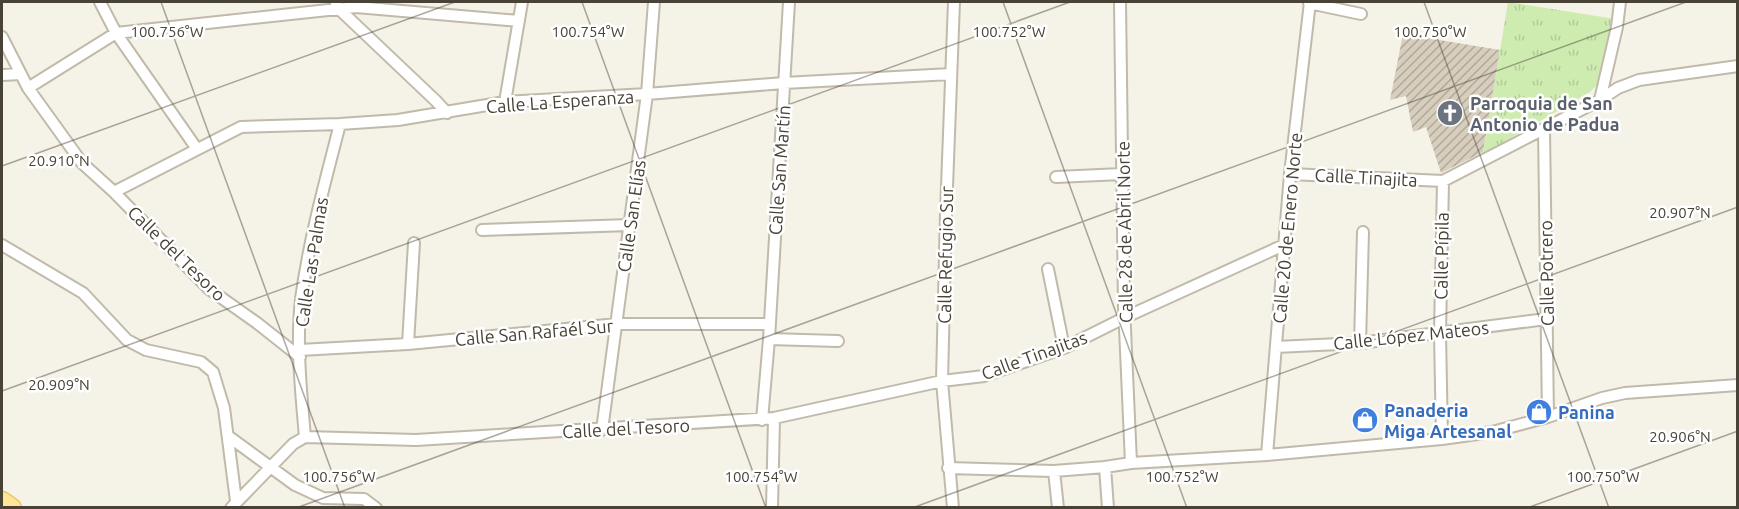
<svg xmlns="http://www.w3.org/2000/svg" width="1739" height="509" font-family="Ubuntu,sans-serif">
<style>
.park{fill:url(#park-tufts)}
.building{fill:url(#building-hatch)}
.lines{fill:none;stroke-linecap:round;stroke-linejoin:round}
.minor-casing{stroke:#c1baaa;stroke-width:14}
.primary-casing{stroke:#e9c662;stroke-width:21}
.minor{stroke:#fff;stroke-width:10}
.primary{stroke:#ffe597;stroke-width:18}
.ticks{fill:none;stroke:#494236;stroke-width:1.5;stroke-opacity:0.45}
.labels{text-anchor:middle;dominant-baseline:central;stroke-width:5;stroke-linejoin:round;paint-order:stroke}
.street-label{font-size:18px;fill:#494236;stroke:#fff}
.worship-label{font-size:18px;font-weight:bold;fill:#5b616d;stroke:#fff;text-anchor:start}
.shop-label{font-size:18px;font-weight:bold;fill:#366cbe;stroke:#fff;text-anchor:start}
.ticks-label{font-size:15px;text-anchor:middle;fill:#494236;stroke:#fff;stroke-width:5;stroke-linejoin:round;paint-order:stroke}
</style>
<defs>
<pattern id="park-tufts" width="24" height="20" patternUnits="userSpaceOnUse" patternTransform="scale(1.5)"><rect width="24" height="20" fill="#ceebb0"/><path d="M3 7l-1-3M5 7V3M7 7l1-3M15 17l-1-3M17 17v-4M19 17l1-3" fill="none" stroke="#b2cb98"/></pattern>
<pattern id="building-hatch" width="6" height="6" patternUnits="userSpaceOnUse" patternTransform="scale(1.5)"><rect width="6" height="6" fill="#d7cebd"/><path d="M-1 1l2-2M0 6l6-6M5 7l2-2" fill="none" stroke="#b0a99a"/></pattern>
</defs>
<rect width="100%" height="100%" fill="#f5f2e8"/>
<!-- park -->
<path class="park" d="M1508 2 1615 19 1600 82 1590 92 1483 154Z"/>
<!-- building -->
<path class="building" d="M1403 34 1500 50 1483 152 1441 173 1426 127 1413 132 1406 96 1390 100Z"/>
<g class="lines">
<defs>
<path id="minor" d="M100 2 116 33 197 149
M1120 2 1124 306 1131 463
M1309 3 1361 14
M336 4 338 8 436 101 447 113
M2 37 28 88 82 163 114 192 209 289 257 323 300 357
M2 75 21 74
M28 88 116 33 356 7 519 21
M1600 100 1617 27 1620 2
M505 102 522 2
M1544 129 1548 417
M1290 174 1443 181 1600 100 1618 88 1639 80 1738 66
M1056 177 1122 174
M114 192 241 127 340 124 398 120 505 102 647 94 784 83 951 74
M482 230 630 225
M2 245 83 293 127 340 146 350 201 362 213 372 224 408 236 501
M1048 269 1064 348
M769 339 838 341
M1360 343 1363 232
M408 344 414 243
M1276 347 1360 343 1546 319
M300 350 408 344 617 324H769
M762 420 769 339 789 2
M602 430 647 94 654 2
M228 436 295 485 323 498 364 499 376 508
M305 437 416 440 774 418 942 381 984 376 1064 348 1126 317 1286 244
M305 437C301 391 296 345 301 299 309 240 325 182 340 124
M1442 439 1440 333 1443 181
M1267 455 1290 174 1310 2
M1105 467 1108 508
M948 468 1054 471 1105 467 1131 463 1267 455 1442 439 1492 432 1548 417 1602 398 1625 393 1738 385
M1054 471 1058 508
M231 508 293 444 305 437
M772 508 774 418
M953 508 942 381 946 213 954 2"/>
<path id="primary" d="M2 501 12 508"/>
</defs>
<!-- minor casing -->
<use href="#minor" class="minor-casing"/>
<!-- primary casing -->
<use href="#primary" class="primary-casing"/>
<!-- minor -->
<use href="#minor" class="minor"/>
<!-- primary -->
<use href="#primary" class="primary"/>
</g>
<!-- ticks -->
<path class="ticks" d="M161 2 345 508M582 2 766 508M1003 2 1187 508M1424 2 1609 508M2 166 455 2M2 391 1070 2M296 508 1686 2M912 508 1738 207M1527 508 1738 431"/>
<!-- icons -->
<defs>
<symbol id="church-disc" viewBox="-11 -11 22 22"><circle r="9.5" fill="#6b7280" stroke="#fff"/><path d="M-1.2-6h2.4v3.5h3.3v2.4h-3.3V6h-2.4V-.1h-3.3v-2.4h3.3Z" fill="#fff"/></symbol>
<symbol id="shop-disc" viewBox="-11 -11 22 22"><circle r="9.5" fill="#3f7fe0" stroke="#fff"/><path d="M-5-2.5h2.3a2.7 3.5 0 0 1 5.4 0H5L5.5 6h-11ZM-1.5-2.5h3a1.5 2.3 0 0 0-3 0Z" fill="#fff"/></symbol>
</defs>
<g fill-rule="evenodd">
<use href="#church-disc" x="1435" y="98" width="30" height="30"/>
<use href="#shop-disc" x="1524" y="397" width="30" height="30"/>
<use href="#shop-disc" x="1350" y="405" width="30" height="30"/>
</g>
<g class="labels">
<!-- street labels -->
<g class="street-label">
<text transform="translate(560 101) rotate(-4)">Calle La Esperanza</text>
<text transform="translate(779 170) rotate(-86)">Calle San Martín</text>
<text transform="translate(1366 177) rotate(3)">Calle Tinajita</text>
<text transform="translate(631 216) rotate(-82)">Calle San Elías</text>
<text transform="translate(1287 228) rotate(-85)">Calle 20 de Enero Norte</text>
<text transform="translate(1124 232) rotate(-91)">Calle 28 de Abril Norte</text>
<text transform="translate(177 253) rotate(44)">Calle del Tesoro</text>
<text transform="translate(945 255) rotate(-89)">Calle Refugio Sur</text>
<text transform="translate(1441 256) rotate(-89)">Calle Pípila</text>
<text transform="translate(311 262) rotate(-81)">Calle Las Palmas</text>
<text transform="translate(1546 273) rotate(-91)">Calle Potrero</text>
<text transform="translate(534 332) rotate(-5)">Calle San Rafaél Sur</text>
<text transform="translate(1411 335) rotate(-6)">Calle López Mateos</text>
<text transform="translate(1034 355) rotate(-20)">Calle Tinajitas</text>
<text transform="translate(626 428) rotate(-3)">Calle del Tesoro</text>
</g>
<!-- worship labels -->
<g class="worship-label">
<text x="1470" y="103">Parroquia de San<tspan x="1470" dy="21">Antonio de Padua</tspan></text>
</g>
<!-- shop labels -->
<g class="shop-label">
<text x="1384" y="410">Panaderia<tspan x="1384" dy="21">Miga Artesanal</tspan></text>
<text x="1558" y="412">Panina</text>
</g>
</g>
<g class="ticks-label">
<text x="167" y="37">100.756°W</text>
<text x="588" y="37">100.754°W</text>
<text x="1009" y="37">100.752°W</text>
<text x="1430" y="37">100.750°W</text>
<text x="59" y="166">20.910°N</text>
<text x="1680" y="218">20.907°N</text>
<text x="59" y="390">20.909°N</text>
<text x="1680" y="442">20.906°N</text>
<text x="339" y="482">100.756°W</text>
<text x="761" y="482">100.754°W</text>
<text x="1182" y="482">100.752°W</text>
<text x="1603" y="482">100.750°W</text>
</g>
<!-- border -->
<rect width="1739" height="509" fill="none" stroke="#494236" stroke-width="6"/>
</svg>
